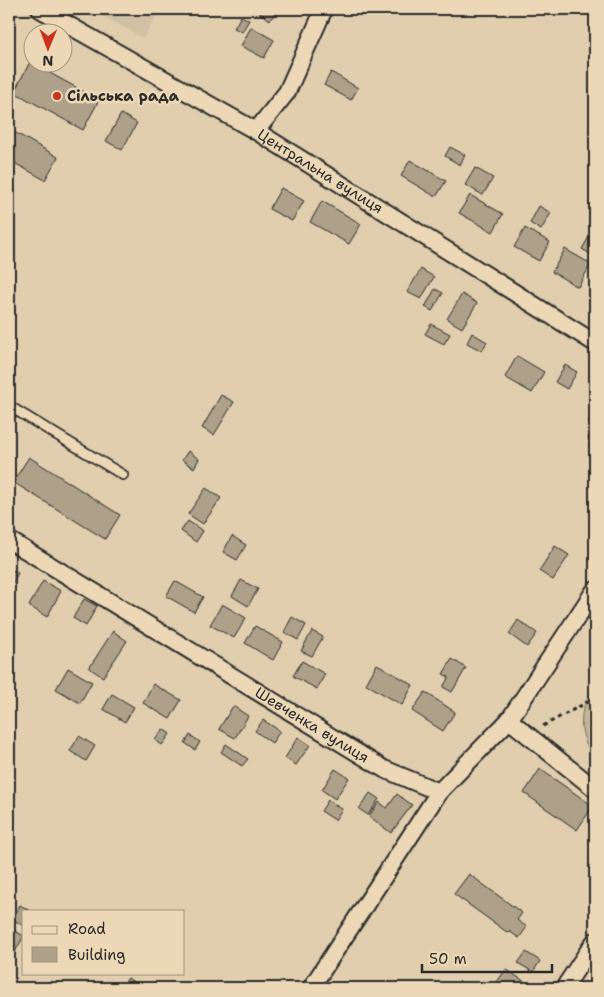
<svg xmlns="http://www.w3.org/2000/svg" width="604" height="997" font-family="'Shantell Sans',sans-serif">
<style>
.built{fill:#d1c0a3}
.green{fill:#c2b398;stroke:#766f62}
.building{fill:#aea089;stroke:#2b2b2b}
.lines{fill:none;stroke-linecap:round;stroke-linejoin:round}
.lane-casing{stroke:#2b2b2b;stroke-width:12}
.street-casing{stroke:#2b2b2b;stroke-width:20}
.path{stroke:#2b2b2b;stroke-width:3;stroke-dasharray:4 4;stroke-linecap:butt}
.lane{stroke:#ecd8b6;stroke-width:9}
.street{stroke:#ecd8b6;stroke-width:16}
.poi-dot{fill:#c8321e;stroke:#ecd8b6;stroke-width:2}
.labels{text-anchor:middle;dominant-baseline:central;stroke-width:5;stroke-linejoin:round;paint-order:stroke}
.poi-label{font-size:15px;font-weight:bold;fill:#2b2b2b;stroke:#ecd8b6;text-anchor:start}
.street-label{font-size:15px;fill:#2b2b2b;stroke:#ecd8b6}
</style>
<rect width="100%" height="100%" fill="#e0ceae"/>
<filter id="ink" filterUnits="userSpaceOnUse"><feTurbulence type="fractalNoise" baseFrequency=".02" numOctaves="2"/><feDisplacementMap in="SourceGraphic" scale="10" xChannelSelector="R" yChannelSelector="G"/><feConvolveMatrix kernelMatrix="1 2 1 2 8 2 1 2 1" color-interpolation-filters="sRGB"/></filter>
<g filter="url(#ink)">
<!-- built -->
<path class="built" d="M90 9H161L143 38Z"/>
<!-- green -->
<path class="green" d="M595 688V758C578 738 576 708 595 688Z"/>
<!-- building -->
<path class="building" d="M259 9H271L276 12 270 20 257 11Z
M241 16 249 20 242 32 234 28Z
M251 27 274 40 264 58 241 46Z
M30 62 99 100 83 130 14 92Z
M331 72 358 88 351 100 324 85Z
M121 114 137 123 122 150 106 141Z
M9 129 58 157 45 180 9 160Z
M450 147 465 155 460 165 445 156Z
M410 160 446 181 436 197 401 176Z
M475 168 493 178 483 195 465 185Z
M281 188 304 201 292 221 269 209Z
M470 195 503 214 493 232 459 213Z
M322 201 361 224 349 244 310 222Z
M539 206 551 213 541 230 530 223Z
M525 228 550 242 539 261 514 247Z
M593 230 595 231V257L582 249Z
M565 249 591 264 578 287 552 272Z
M421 269 434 277 421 299 407 292Z
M435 289 443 293 432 311 425 307Z
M462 294 477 303 462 328 447 319Z
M431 324 450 334 444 344 425 334Z
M472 333 487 342 482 351 467 343Z
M517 356 544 372 532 393 505 377Z
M565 365 577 372 567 389 555 382Z
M221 395 234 402 214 435 202 428Z
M188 451 199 459 194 468 182 460Z
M29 457 120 515 105 539 13 482Z
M206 488 221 498 203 524 188 514Z
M188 521 203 531 196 542 181 531Z
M232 536 246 545 237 560 223 552Z
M555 546 569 555 553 580 539 571Z
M9 568 18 573 9 590Z
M241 580 258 589 248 606 232 596Z
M43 581 61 591 47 617 29 606Z
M175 581 203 597 194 612 166 596Z
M84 599 97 606 86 626 73 618Z
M222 604 246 618 234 638 210 625Z
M292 617 306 625 298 640 284 632Z
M518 620 537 633 527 647 509 634Z
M255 626 283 642 273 660 245 643Z
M113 631 127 641 103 677 89 668Z
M312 631 323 637 312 656 301 651Z
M452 659 466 668 452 692 443 687 449 677 443 674Z
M302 661 325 674 317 689 293 676Z
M377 664 413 685 402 705 366 684Z
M68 668 92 682 80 703 56 689Z
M153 684 181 700 170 719 143 703Z
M425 692 455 712 443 731 412 711Z
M112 694 134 707 125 722 103 709Z
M233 706 248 716 235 738 219 729Z
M263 720 280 731 272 743 255 731Z
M163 729 170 734 162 745 155 740Z
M190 735 200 742 195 750 185 743Z
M79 736 95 746 86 761 70 751Z
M298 737 310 745 296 765 285 758Z
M226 744 248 759 242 766 221 752Z
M335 769 349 778 335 799 322 790Z
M540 769 593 806 577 830 524 793Z
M370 793 379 799 368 815 359 809Z
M397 794 412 805 391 833 369 816 379 802 387 808Z
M328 800 342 809 335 820 321 811Z
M469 874 522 913 517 920 527 927 519 938 509 931 508 933 454 894Z
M20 905 30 911H24V926L12 919Z
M9 928 24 936 12 957 9 955Z
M526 952 540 961 533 972 518 963Z
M506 969 528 984 525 988H493Z
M128 978 138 985 135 988H120Z"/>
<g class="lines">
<defs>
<path id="lane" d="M9 406 123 475"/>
<g id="street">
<path id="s1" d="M40 9 256 131 595 343"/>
<path d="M256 131 287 92 324 9"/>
<path id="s2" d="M9 540 384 769 439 792 509 720 595 789"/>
<path d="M509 720 595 590"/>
<path d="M311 988 439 792"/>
<path d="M564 988 595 941"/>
</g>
</defs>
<!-- lane casing -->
<use href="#lane" class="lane-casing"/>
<!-- street casing -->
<use href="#street" class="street-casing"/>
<!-- path -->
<path class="path" d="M595 405C583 431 593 452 595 478
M543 726 595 698"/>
<!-- lane -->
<use href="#lane" class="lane"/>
<!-- street -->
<use href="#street" class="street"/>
</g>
</g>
<!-- markers -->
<circle class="poi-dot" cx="57" cy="96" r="5"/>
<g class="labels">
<!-- poi labels -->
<g class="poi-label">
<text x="67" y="96">Сільська рада</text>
</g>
<!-- street labels -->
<g class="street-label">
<text stroke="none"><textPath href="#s1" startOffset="324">Центральна вулиця</textPath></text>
<text stroke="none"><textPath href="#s2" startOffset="355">Шевченка вулиця</textPath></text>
</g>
</g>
<!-- margin -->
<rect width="604" height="997" fill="none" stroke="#ecd8b6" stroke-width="30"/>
<rect x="15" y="15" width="574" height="967" fill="none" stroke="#2b2b2b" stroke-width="2" filter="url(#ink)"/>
<!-- legend -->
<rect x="22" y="910" width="162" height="65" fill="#ecd8b6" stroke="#9f937e"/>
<rect x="32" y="926" width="25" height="8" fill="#ecd8b6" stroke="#9f937e"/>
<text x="68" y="934" font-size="15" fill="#2b2b2b">Road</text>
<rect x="32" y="947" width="25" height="15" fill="#aea089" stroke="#9f937e"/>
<text x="68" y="960" font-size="15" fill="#2b2b2b">Building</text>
<!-- north arrow -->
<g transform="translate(48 48) rotate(181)"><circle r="24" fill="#ecd8b6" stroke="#9f937e"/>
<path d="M0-4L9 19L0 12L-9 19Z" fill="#c8321e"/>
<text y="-8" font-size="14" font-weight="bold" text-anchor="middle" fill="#2b2b2b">N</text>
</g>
<!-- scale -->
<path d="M422 964v8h130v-8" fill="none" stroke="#2b2b2b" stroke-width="2.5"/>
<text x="429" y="964" font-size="15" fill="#2b2b2b" stroke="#ecd8b6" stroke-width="4" paint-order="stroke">50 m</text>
</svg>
